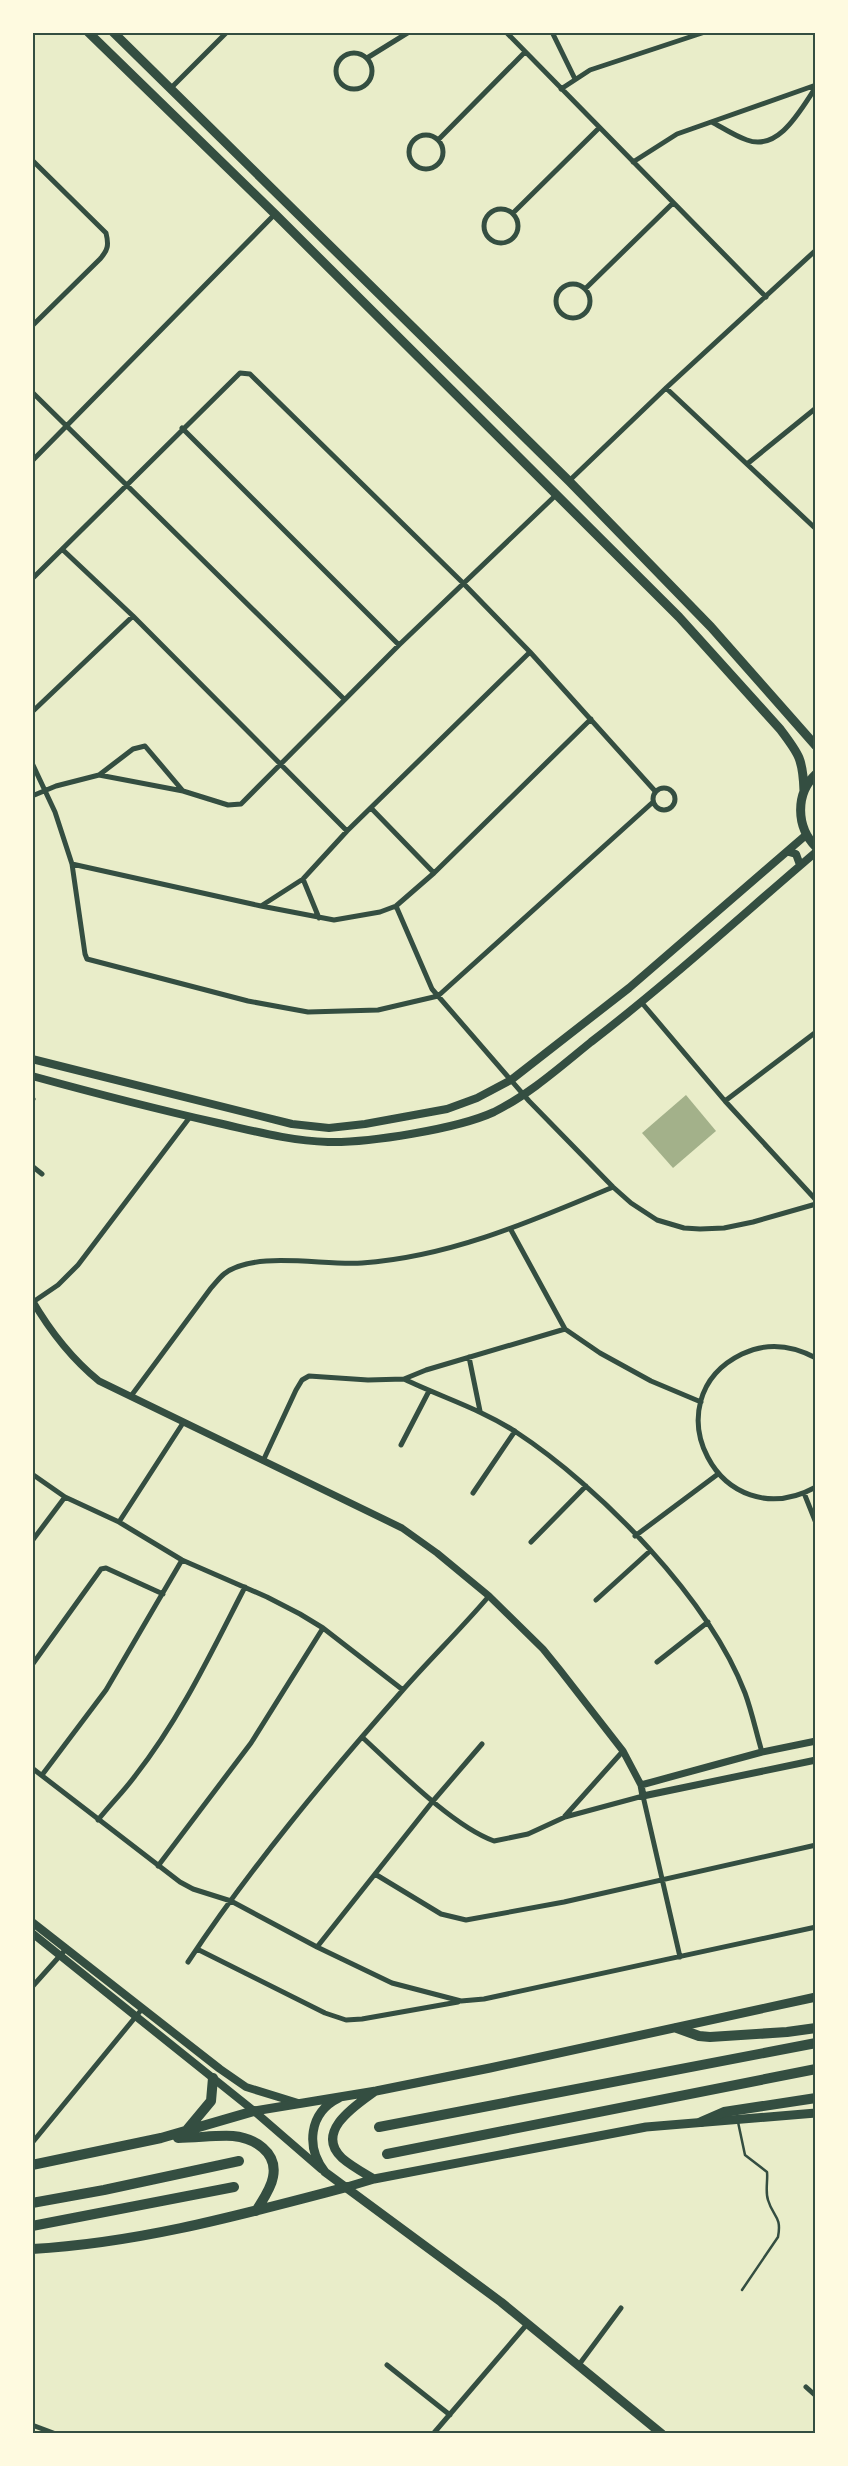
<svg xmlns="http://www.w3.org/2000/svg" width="848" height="2466" font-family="Overpass,sans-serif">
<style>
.water{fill:#a3b18a}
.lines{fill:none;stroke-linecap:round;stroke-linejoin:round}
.service{stroke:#344e41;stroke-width:2.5}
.minor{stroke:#344e41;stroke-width:5}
.tertiary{stroke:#344e41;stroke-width:7}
.secondary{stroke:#344e41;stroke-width:8}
.trunk{stroke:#344e41;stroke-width:9}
.motorway{stroke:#344e41;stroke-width:10}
.neatline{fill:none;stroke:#344e41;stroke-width:2}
</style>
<rect width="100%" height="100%" fill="#e9edc9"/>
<!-- water -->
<path class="water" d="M686 1095 716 1131 673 1168 642 1133Z"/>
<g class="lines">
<!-- service -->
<path class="service" d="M738 2122 745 2155 767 2172C768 2181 765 2191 768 2200 773 2217 782 2216 778 2237L742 2290"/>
<!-- minor -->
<path class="minor" d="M506 32 766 297
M552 32 575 79
M336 71a18 18 0 1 1 36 0a18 18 0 1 1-36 0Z
M367 58 409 32
M171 88 227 32
M561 89 590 70 705 32
M712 122C723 128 735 136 747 140 779 152 801 109 816 87
M409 152a17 17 0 1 1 34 0a17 17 0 1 1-34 0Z
M438 140 525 52
M32 160 106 233C109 245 108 250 100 259L32 326
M633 162 677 134 816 85
M484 226a17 17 0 1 1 34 0a17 17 0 1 1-34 0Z
M513 213 599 128
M556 301a17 17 0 1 1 34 0a17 17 0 1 1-34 0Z
M585 289 673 203
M666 388 816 529
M32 392 344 699
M182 428 399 645
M32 461 275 214
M747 464 816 408
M569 481 666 388 816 250
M63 550 133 616 347 831
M32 579 240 373 250 374 463 583 530 652 655 791
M32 712 133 616
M32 763 55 812 72 864 85 954 87 959 248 1001 308 1012 378 1010 438 996 653 802
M99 775 133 749 145 746 183 791
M653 799a11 11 0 1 1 22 0a11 11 0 1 1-22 0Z
M32 796 56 786 99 775 183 791 228 805 241 804 399 645 556 495
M371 808 434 873
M72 864 261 906 303 879 347 831 530 652
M303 879 319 918
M261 906 334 920 380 912 396 906 434 873 591 719
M396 906 432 989 529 1101 613 1187 631 1203 657 1220 684 1228 700 1229 724 1228 753 1222 816 1204
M642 1003 725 1101 816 1200
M32 1098 33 1099
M725 1101 816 1032
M32 1166 42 1174
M511 1230 565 1329 600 1353 651 1381 701 1402
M33 1302 58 1285 78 1265 190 1117
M469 1357 480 1411
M816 1358C792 1345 767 1342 742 1354 649 1399 719 1540 816 1487
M404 1379C441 1397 481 1409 516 1432 600 1487 709 1599 745 1693 752 1712 756 1732 762 1752
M131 1396 211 1288C215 1284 219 1278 224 1274 255 1250 323 1266 362 1263 450 1257 532 1221 613 1187
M401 1445 429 1391
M263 1461 296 1390 302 1380 309 1376 368 1380 404 1379 426 1370 565 1329
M32 1474 65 1497 119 1522 182 1560 267 1597 300 1614 323 1628 403 1690
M473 1493 515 1431
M804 1493 816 1523
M119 1522 183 1423
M635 1536 718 1474
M32 1541 65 1497
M531 1542 586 1486
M596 1600 650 1551
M657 1662 708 1622
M32 1665 101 1569 106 1568 163 1594
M362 1737C396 1768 451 1825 494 1841L528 1834 565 1817 643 1796 680 1957
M32 1768 180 1882 193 1889 231 1901 317 1947 392 1983 461 2001 484 1999 816 1927
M42 1775 106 1690 182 1560
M565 1816 623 1751
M98 1820C110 1805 124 1791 135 1776 180 1719 212 1651 245 1587
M158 1866 251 1743 323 1628
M375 1874 441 1914 466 1920 564 1902 816 1845
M317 1947 433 1801 482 1744
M197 1949 325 2013 346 2020 362 2019 458 2002
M188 1962C250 1868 327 1776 402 1691 430 1659 461 1629 489 1596
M32 1987 66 1949
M32 2143 142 2009
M387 2365 450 2415
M578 2366 621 2308
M806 2387 816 2396
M32 2425 56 2434
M433 2434 528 2323"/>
<!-- tertiary -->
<path class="tertiary" d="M32 1300C50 1331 72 1359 99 1381L402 1528 437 1553 489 1596 543 1649 560 1670 623 1751 641 1785 643 1796 816 1760
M641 1785 762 1752 816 1741"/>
<!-- secondary -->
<path class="secondary" d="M789 852 796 854 800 865
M32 1059 292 1124 329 1128 365 1124 447 1109 477 1098 511 1080 629 988 806 835
M32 1076C94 1093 156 1109 218 1123 254 1131 290 1141 328 1142 368 1143 457 1129 494 1112 530 1094 560 1067 591 1042 669 982 741 916 816 852
M32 1922 220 2069 246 2087 298 2103
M32 1933 254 2111 321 2169"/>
<!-- trunk -->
<path class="trunk" d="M88 32 275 214 679 617 780 729C799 754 803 759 804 791
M113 32 569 481 711 627 816 746
M816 774C795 794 796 827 816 847
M374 2092C356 2105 314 2132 342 2158 351 2166 364 2173 374 2179
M339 2098C308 2113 306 2148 325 2172L501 2302 662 2434
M254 2111 376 2091 490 2068 816 1997
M347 2187 374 2179 646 2127 816 2113"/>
<!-- motorway -->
<path class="motorway" d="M677 2028 699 2036 710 2037 787 2032 816 2028
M701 2122 724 2112 816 2098
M379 2127 816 2043
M186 2131 211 2101 213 2078
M178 2138C197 2138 215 2135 233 2136 254 2138 278 2152 273 2177 271 2189 262 2201 256 2211
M387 2154 816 2069
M32 2165 161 2138 254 2111
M32 2203 104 2190 239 2161
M32 2226 234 2187
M32 2249C140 2243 244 2214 347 2187"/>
</g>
<!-- border -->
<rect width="848" height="2466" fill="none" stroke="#fefae0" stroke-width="68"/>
<rect x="34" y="34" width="780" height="2398" class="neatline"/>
</svg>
